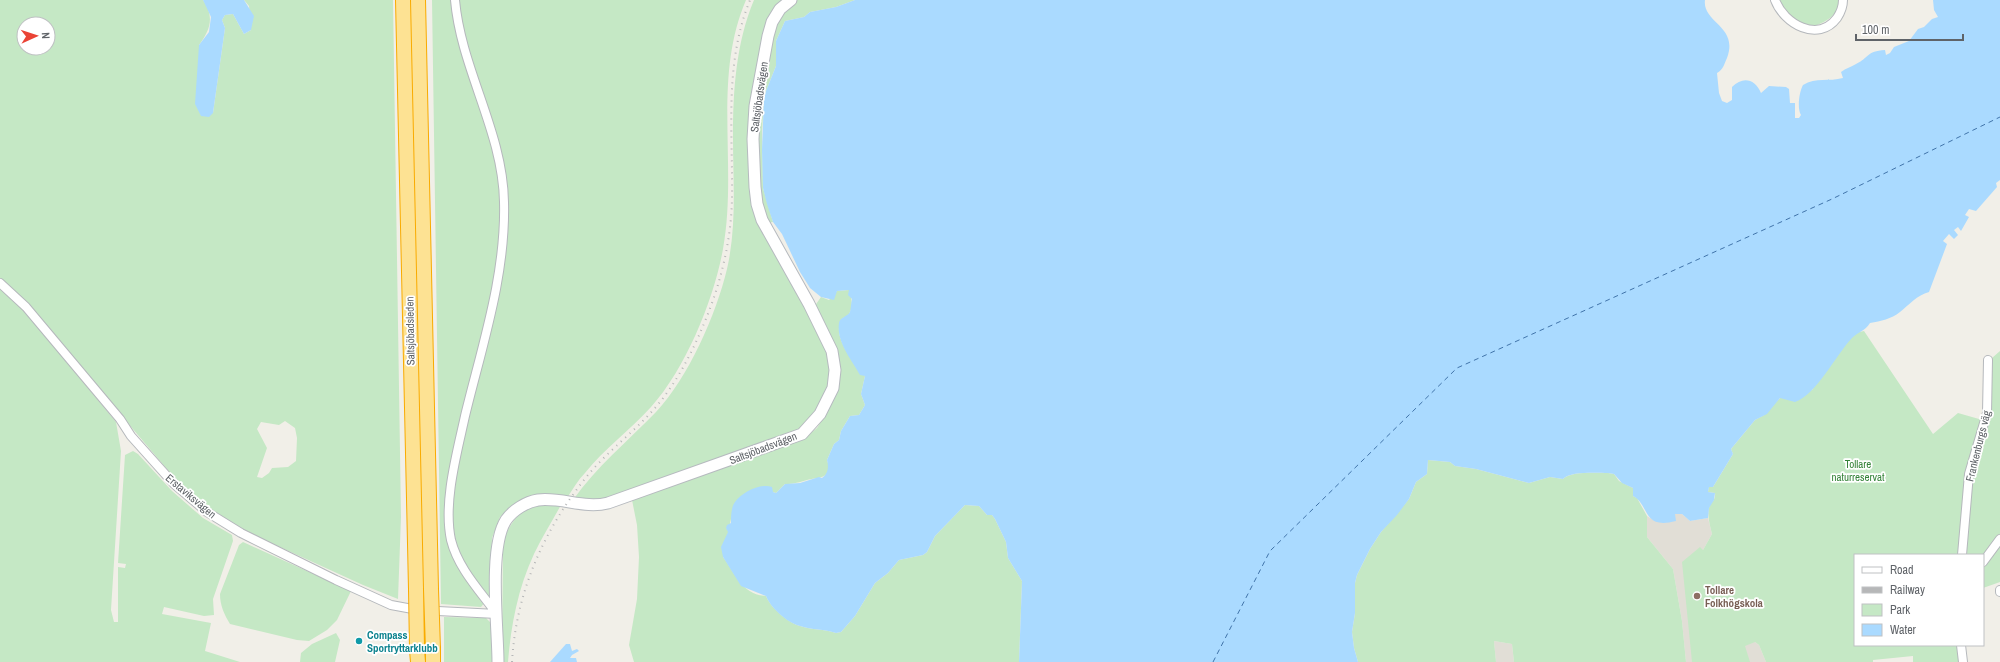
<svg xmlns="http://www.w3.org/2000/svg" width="2000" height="662" font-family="'Archivo Narrow',sans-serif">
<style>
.education{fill:#e1ded6}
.green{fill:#c5e8c5;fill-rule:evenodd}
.water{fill:#aadaff}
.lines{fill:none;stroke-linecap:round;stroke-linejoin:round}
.ferry{stroke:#4174aa;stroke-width:1;stroke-dasharray:5 4;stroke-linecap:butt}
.street-casing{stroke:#b5b8bc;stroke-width:10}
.secondary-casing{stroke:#b6babf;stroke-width:13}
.highway-casing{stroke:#f9ab00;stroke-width:16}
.street{stroke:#fff;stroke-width:8}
.secondary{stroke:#fff;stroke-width:11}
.highway{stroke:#fde293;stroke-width:14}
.rail{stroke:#b6b7b8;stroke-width:2;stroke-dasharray:1 5;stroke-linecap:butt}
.highway-bridge-casing{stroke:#f9ab00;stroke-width:16;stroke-linecap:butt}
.highway-bridge{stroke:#fde293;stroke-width:14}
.education-dot{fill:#8d6e63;stroke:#fff;stroke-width:1.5}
.culture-dot{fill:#0f9aa8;stroke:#fff;stroke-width:1.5}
.labels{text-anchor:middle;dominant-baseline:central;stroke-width:3.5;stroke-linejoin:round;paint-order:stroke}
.street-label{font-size:11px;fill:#5f6368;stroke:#fff}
.park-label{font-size:11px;fill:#348238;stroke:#fff}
.education-label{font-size:11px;font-weight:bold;fill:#785e54;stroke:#fff;text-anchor:start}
.culture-label{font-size:11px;font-weight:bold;fill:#0d838f;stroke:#fff;text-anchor:start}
</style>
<rect width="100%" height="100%" fill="#f1efe8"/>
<!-- education -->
<path class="education" d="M1675 514H1682L1690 521 1708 518 1712 534 1703 550 1755 642 1759 645 1766 662H1686L1682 621 1673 569 1647 537V516L1655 521Z
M1494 641 1512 644 1514 662H1496Z"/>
<!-- green -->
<path class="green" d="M0 0H203C215 17 210 30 199 45L213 113 225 28 222 20 225 15 233 14 244 34 251 30 249 6 244 0H393L401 517 398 599 363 585 249 533 200 502 177 481 47 328 0 279ZM24 24H48V48H24ZM285 421 295 428 297 438 296 461 288 467 272 468 269 473 262 478 257 477 267 448 257 429 261 422 279 425Z
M432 0H746C712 79 738 166 723 249 714 299 686 368 651 407 630 430 604 449 585 473 578 480 573 489 567 498L512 507 500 517 492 538 490 596 481 607 441 604Z
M754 0H784L766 25 750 189 826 344C835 382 825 402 800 431L601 501 573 500C596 467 628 441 656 412 688 378 716 315 727 269 737 225 733 182 733 137 733 90 736 43 754 0Z
M797 0H855L836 7 810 12 804 17 785 21 776 41V66L764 96 762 132 763 188 773 222 767 223 760 207 756 161 762 87 770 62V44L772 32 782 12Z
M1777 0H1839C1839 15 1827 21 1815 26 1797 24 1785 16 1777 0Z
M0 287 21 306 116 422 121 451 111 610 114 622H118V567L125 568 126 564 118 563 125 455 133 451 138 454 172 491 203 518 232 535 233 541 213 599 214 615 204 616 164 607 162 614 211 623 205 651 240 662H0Z
M849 290C852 298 854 310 847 316 844 318 841 318 840 322 834 339 854 364 865 376L861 394 865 405 859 415 850 416 841 431 839 440 834 444 827 460C834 479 819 477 807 480 800 482 794 484 785 484L776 493 773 492 731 519 723 557C735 573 742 595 766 596 770 607 788 623 800 626 812 630 824 629 836 633L841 632 855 616 875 583 888 573 899 560 923 555 927 552 935 536 965 505 979 506 987 515H992L995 519 1006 542 1008 558 1022 581 1019 662H634L629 645 637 599 639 557 637 525 632 500 805 438 817 428 829 409 836 393 838 374 814 307 821 297 829 300 837 291Z
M1864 331 1933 434 1958 413 1979 419 1990 415 1992 358 2000 351V582L1983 588V555H1855V645H1957L1960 662H1913V656L1873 660V662H1766L1759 645 1755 642 1745 646 1750 662H1692L1682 562 1700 547 1703 550 1712 534C1710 526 1707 516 1709 508 1710 502 1716 501 1715 493L1708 492 1709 486 1713 487 1733 454 1731 449 1755 420 1764 415 1780 398 1812 390 1850 334Z
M1428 460 1450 462 1455 466 1476 469 1529 483 1550 477 1563 479C1571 471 1596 473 1608 473L1614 474 1619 481 1633 488V496L1637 498 1647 516V537L1673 569 1682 621 1686 662H1514L1512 644 1494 641 1496 662H1358L1354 648 1352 632 1355 613V583L1357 575 1370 549 1381 532 1409 499 1416 482 1427 474Z
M562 503C553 520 542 537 534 554 518 588 511 625 508 662H502L503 539C520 506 527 506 562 503Z
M243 542 351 591 337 620 327 630 309 641 297 640 230 624C224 614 220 605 220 594L239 545Z
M444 617 486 618 491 623 494 662H444Z
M336 633 340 640 335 662H300L301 653 312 644Z"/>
<!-- water -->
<path class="water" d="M203 0H244L254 16 251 30 244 34 233 14 225 15 222 20 225 28 213 113 209 117 201 116 195 104 199 45 209 32 211 17Z
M855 0H1705C1702 23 1739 26 1727 58 1724 64 1724 69 1717 73L1719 93 1722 101 1727 103 1732 100V87C1743 76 1755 79 1761 93L1769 86 1786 87 1789 89 1790 103H1795V118H1799L1801 115C1797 109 1799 92 1803 85 1816 77 1829 82 1843 78L1841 72C1846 68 1851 67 1856 64 1869 58 1866 51 1885 50L1886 55 1890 53 1894 47 1909 41 1918 29 1924 27 1932 19 1938 17 1934 10 1933 0H2000V180L1996 183 1997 187 1976 211 1969 209 1965 215 1969 217 1961 231 1958 227 1954 230 1958 235 1954 239 1949 234 1943 241 1947 244 1929 292C1917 295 1909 305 1900 312 1891 319 1881 321 1870 323 1865 331 1858 332 1852 338 1835 356 1817 394 1795 402L1780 398 1767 414 1755 420 1731 449 1733 454 1713 487H1709L1708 492 1715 493 1714 500 1709 508 1708 518 1690 521 1682 514H1675L1676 521C1642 530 1650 505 1633 496V488L1622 483 1614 474 1608 473C1597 473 1570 471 1563 479L1550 477 1529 483 1476 469 1455 466 1450 462 1428 460 1427 474 1416 482 1409 499 1397 515 1381 532 1370 549 1357 575 1355 583V613L1352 632 1354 648 1358 662H1019L1022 581 1008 558 1006 542 995 519 992 515H987L979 506 965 505 935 536 927 552 923 555 899 560 888 573 875 583 855 616 841 632 836 633C824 629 812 630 800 626 787 623 770 607 766 596L741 586 723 557 721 547 728 532 726 528 727 525 731 523C731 517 731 507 735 502 742 492 761 483 772 487L773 492 776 493 785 484 800 483 819 477 822 478C828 474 829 467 827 460L834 444 839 440 841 431 850 416 859 415 865 405 861 394 865 376 860 375C852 360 836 342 839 323 840 317 847 317 850 312 851 308 851 303 852 299L848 295 849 290 837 291 834 300 821 297 810 288 800 272 782 234 773 222 767 204 763 188 762 150 764 96 776 66V41L785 21 804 17 810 12 836 7Z
M566 644H570L572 651 577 649 579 651 572 655 570 658H576L577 662H550Z"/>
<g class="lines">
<!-- ferry -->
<path class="ferry" d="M1213 662 1270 551 1457 368 1832 199 2000 117"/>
<defs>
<path id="street" d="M455 0C461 69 503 132 504 202 506 275 482 346 465 416 457 453 443 502 451 540 458 568 480 591 496 613
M1775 0C1784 24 1818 43 1837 18 1841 12 1843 7 1843 0
M0 283 26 307 120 419 131 436 174 484 207 512 241 533 336 580 391 605 418 610 497 614
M1962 555 1969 474 1987 413 1988 360
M1983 562 2000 539
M2000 590V592
M1961 645 1963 662"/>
<path id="secondary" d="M498 662C498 628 488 548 506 520 513 510 526 502 538 500 562 497 584 509 608 503L802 434 820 414 833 388 835 370 832 351 809 304 762 220 757 204 755 187 753 139 755 106 768 36 772 22 780 9 791 0"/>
<path id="highway" d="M403 0 416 589
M418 0 431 589
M433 649V662
M417 650 418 662"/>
</defs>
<!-- street casing -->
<use href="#street" class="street-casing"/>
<!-- secondary casing -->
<use href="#secondary" class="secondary-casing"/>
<!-- highway casing -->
<use href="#highway" class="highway-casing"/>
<!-- street -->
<use href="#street" class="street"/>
<!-- secondary -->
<use href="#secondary" class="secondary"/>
<!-- highway -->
<use href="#highway" class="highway"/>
<!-- rail -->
<path class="rail" d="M512 662C516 592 544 529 588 475 608 451 634 432 655 408 675 385 691 355 703 326 720 286 731 243 732 199 733 131 724 64 750 0"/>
<defs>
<path id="highway-bridge" d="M416 589 417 650
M431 589 433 649"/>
</defs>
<!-- highway-bridge casing -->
<use href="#highway-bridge" class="highway-bridge-casing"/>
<!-- highway-bridge -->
<use href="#highway-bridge" class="highway-bridge"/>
</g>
<!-- markers -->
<circle class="education-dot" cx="1697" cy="596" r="4"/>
<circle class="culture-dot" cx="359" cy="641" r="4"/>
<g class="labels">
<!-- street labels -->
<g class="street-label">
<text transform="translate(759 97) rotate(-82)">Saltsjöbadsvägen</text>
<text transform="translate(410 331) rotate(-91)">Saltsjöbadsleden</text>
<text transform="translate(1978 446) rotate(-76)">Frankenburgs väg</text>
<text transform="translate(763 448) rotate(-21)">Saltsjöbadsvägen</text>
<text transform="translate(191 496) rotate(40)">Erstaviksvägen</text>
</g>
<!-- park labels -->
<g class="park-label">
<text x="1858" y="464">Tollare<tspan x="1858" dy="13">naturreservat</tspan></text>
</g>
<!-- education labels -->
<g class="education-label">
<text x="1705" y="590">Tollare<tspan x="1705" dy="13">Folkhögskola</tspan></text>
</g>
<!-- culture labels -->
<g class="culture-label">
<text x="367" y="635">Compass<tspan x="367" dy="13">Sportryttarklubb</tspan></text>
</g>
</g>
<!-- legend -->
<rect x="1854" y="554" width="130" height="92" fill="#ffffff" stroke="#bfc1c3"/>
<rect x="1862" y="567" width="20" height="6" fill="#ffffff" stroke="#bfc1c3"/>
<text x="1890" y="574" font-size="12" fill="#5f6368">Road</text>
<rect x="1862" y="587" width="20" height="6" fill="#b6b7b8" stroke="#bfc1c3"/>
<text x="1890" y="594" font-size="12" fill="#5f6368">Railway</text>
<rect x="1862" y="604" width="20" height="12" fill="#c5e8c5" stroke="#bfc1c3"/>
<text x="1890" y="614" font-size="12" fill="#5f6368">Park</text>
<rect x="1862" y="624" width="20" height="12" fill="#aadaff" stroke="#bfc1c3"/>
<text x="1890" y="634" font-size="12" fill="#5f6368">Water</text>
<!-- north arrow -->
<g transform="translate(36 36) rotate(87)"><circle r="19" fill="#ffffff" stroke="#bfc1c3"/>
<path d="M0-3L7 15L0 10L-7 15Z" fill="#ea4335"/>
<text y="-6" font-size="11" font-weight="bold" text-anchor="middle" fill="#5f6368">N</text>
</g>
<!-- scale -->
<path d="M1856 34v6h107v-6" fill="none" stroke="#5f6368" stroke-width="2"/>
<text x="1862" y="34" font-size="12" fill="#5f6368" stroke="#ffffff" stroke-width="3" paint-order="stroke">100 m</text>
</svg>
